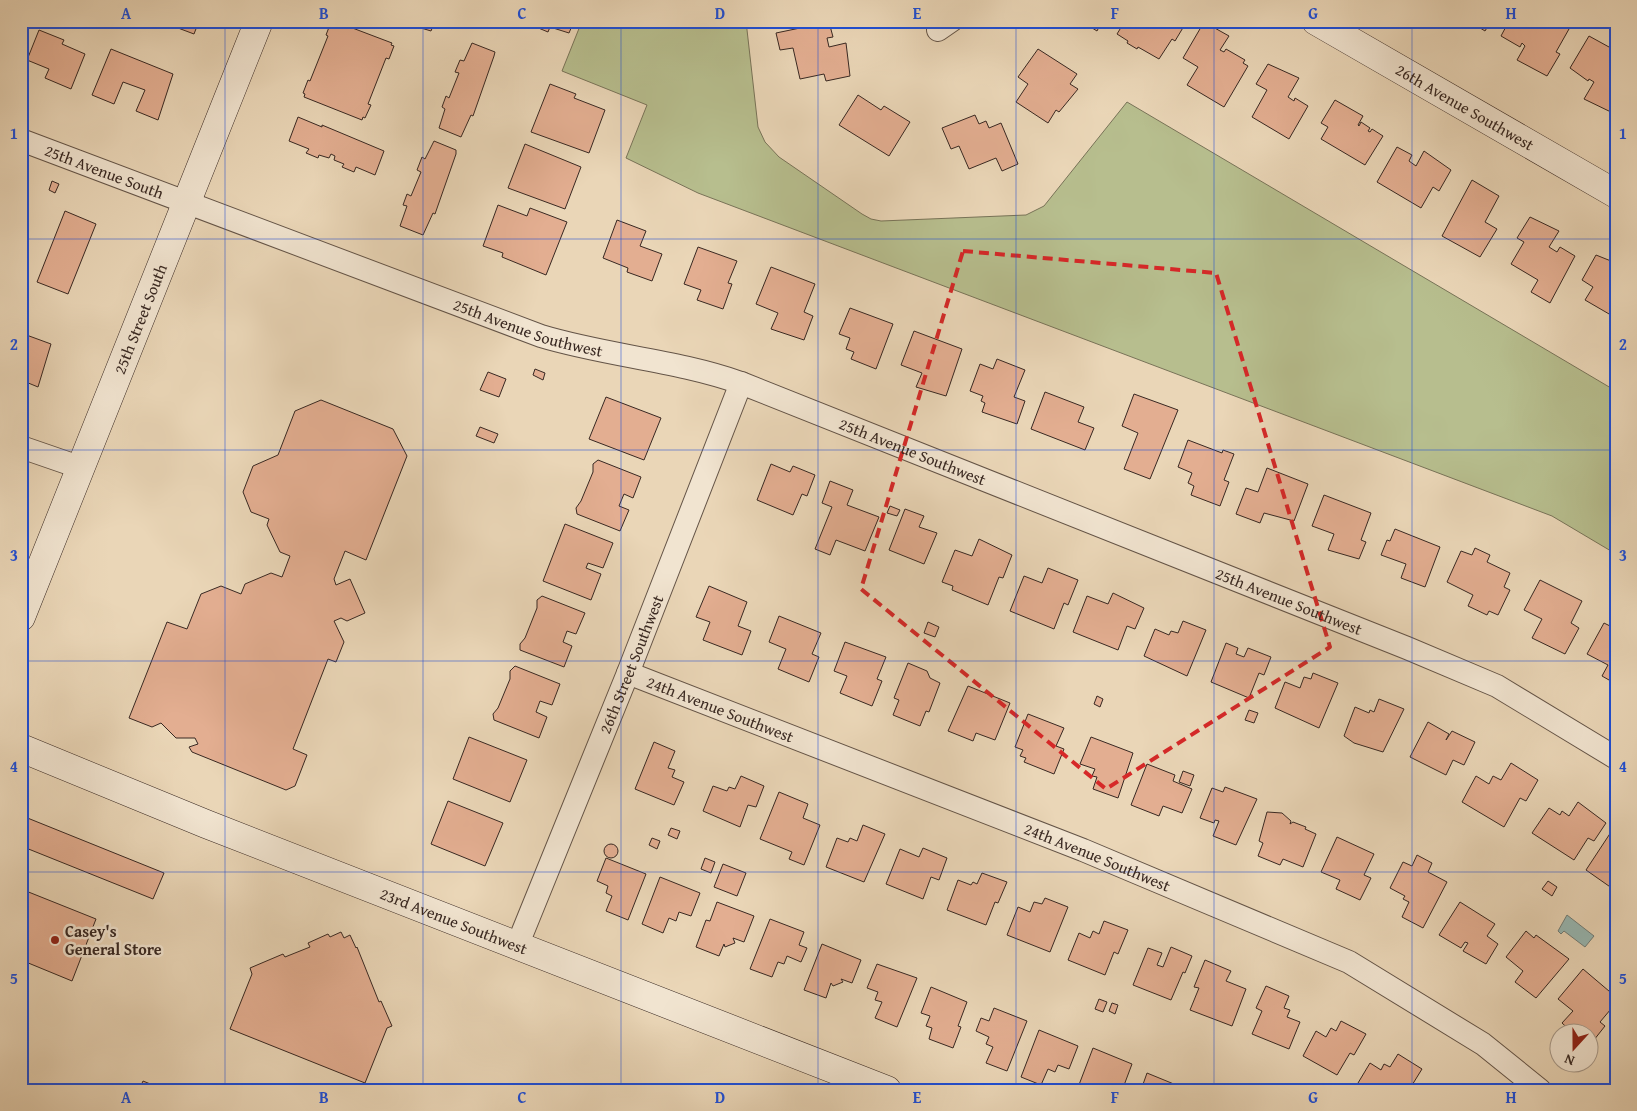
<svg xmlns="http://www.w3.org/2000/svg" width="1637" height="1111" font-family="'Gentium Book Plus',serif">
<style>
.green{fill:#b7be8e;stroke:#787358}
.water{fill:#98b8b3;stroke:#727e79}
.building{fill:#e3ae91;stroke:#382822}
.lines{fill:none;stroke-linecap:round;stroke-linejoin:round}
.street-casing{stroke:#645447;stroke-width:24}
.secondary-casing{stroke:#382822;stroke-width:29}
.street{stroke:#f1e4d0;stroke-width:22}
.secondary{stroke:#f1e4d0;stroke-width:28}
.marked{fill:none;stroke:#d62828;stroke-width:4;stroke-dasharray:10 6;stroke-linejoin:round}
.grid{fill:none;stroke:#1d4ed8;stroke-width:1;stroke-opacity:0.55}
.poi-dot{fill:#8f2418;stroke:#f1e4d0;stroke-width:2}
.labels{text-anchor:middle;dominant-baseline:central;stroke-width:5;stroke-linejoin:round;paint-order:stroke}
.street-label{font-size:16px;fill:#382822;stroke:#f1e4d0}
.poi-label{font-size:16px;font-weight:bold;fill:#382822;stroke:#f1e4d0;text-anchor:start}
.neatline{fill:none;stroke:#1d4ed8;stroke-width:2}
.grid-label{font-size:16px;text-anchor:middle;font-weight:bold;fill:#1d4ed8}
</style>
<rect width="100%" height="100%" fill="#ead6b7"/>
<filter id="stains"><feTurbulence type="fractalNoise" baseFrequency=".004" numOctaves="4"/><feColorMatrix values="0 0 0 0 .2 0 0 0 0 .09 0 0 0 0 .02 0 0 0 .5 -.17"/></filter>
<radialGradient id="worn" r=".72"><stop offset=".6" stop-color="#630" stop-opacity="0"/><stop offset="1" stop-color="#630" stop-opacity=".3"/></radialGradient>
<!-- green -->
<path class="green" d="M582 21H746L758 127 765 142 779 157 862 214 871 219 881 221 1026 215 1044 206 1127 102 1616 391V554L1552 516 698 193 626 158 647 105 562 71Z"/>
<!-- water -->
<path class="water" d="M1567 915 1594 936 1585 947 1564 931 1561 934 1558 931Z"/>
<!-- building -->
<path class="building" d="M171 21H199L194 34 170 25Z
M334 21 392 43 391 45 394 46 389 59 386 58 368 104 371 105 365 118 363 117 362 120 304 97 305 94 303 93 308 80 310 81 328 36 326 35 331 22Z
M398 21H435L431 31Z
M534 21H574L569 33 550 27 548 32 536 27 538 23Z
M1081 21H1102L1097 31Z
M1125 21H1187L1175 41 1172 39 1159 59 1138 47 1137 49 1127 43 1128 41 1117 34Z
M1469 21H1491L1485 31Z
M1509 21H1555L1569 29 1556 52 1560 54 1547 76 1517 60 1525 46 1522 43 1520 47 1501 36Z
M829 22 833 37 827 38 829 47 846 43 850 76 826 81 824 74 800 79 793 48 780 50 776 33Z
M1204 22 1229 36 1220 50 1224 52 1226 49 1245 60 1243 63 1248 66 1224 107 1187 85 1198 67 1183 58Z
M39 30 64 40 62 44 85 54 71 89 45 78 49 69 27 60Z
M1589 36 1609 47 1613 42 1616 43V109L1613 113 1584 99 1594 82 1589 79 1588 81 1570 68Z
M472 43 495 52 494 56 473 116 471 115 461 137 439 128 445 109 442 107 446 96 449 98 459 73 455 72 460 60 464 61Z
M111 49 173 74 158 120 136 111 145 90 123 82 114 104 92 95Z
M1038 49 1077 74 1070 84 1078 89 1059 112 1056 110 1048 123 1016 102 1028 84 1018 77Z
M1268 64 1299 78 1288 97 1294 101 1295 98 1308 106 1289 139 1252 117 1267 90 1256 84Z
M550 84 576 94 574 98 605 110 589 153 531 132Z
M858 95 881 110 884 106 910 122 889 156 839 125Z
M1335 100 1363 116 1358 125 1359 126 1361 122 1370 128 1368 131 1370 132 1372 129 1383 136 1365 165 1321 139 1328 127 1321 123Z
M975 115 979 124 986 121 989 128 1001 123 1018 164 1002 171 996 158 969 169 959 146 951 149 942 128Z
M298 117 322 127V125L384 151 375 175 356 167 354 172 342 167 344 164 334 160 335 156 331 154 329 158 319 155 318 158 306 153 309 149 289 141Z
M434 141 456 150V154L435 214 433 213 423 235 400 226 407 206 403 205 407 194 411 196 421 172 417 170 422 157 425 159Z
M525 144 581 167 565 209 508 188Z
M1397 147 1412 155 1409 161 1416 166 1424 151 1451 170 1439 191 1433 187 1421 208 1377 182Z
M1472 180 1499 196 1485 222 1497 229 1480 257 1442 236Z
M52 181 59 184 55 193 49 190Z
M498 205 527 216 530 208 567 222 546 275 502 257 503 253 483 246Z
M65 211 96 224 68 294 37 282Z
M1530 217 1559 231 1549 247 1557 252 1560 247 1575 256 1550 303 1531 292 1538 280 1511 264 1524 242 1517 238Z
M617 220 646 231 640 246 662 254 652 281 627 272 628 268 603 258Z
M698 247 737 261 728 283 732 284 723 309 697 300 701 290 684 284Z
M1596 255 1616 263V318L1585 300 1593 287 1582 280Z
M771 267 815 284 804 312 813 316 804 340 771 329 778 313 756 304Z
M850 308 893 324 876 369 851 359 854 352 846 349 850 338 839 334Z
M914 331 962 349 946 396 916 387 922 373 901 365Z
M21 333 51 344 38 387 21 380Z
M997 359 1025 370 1014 397 1025 401 1017 424 982 412 985 403 981 401 983 396 970 391 980 364 993 369Z
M535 369 545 373 543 380 533 375Z
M488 372 506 379 499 397 480 390Z
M1045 392 1084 407 1078 422 1094 428 1085 450 1031 429Z
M1134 394 1178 410 1150 479 1124 469 1138 433 1122 426Z
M606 397 661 418 644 460 589 439Z
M321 400 393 429 407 456 366 560 345 551 334 579 336 585 350 579 365 613 347 621 341 618 334 621 344 642 336 662 328 659 293 749 307 755 295 786 286 790 192 752 189 747 198 744 195 738H176L161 723 152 727 129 718 167 622 187 629 201 594 221 586 241 594 245 584 271 573 282 577 290 556 280 552 267 525 269 519 251 512 243 492 253 466 278 455 295 411Z
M480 427 498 434 494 443 476 436Z
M1188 440 1222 453 1223 450 1234 454 1224 480 1229 482 1220 506 1191 495 1194 486 1188 483 1192 473 1178 467Z
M598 460 641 477 633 498 624 494 619 506 629 510 620 531 577 514 576 508 581 501 593 472V464Z
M771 464 790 472 793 466 815 475 807 496 802 494 793 515 757 500Z
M1267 468 1308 484 1294 521 1264 513 1260 523 1236 514 1246 488 1258 492Z
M830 481 853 490 847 505 879 517 865 551 836 540 830 555 815 549 832 507 822 503Z
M1324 495 1371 513 1361 540 1366 542 1359 559 1328 550 1334 534 1312 526Z
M890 506 900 510 897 516 887 513Z
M905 509 924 516 919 527 937 533 924 564 889 550Z
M565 524 613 543 603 568 588 563 586 568 601 574 591 600 543 581Z
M1395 529 1440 547 1425 587 1401 578 1406 564 1381 555 1387 540 1390 541Z
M979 539 1012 555 1003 578 999 577 988 605 952 590 953 586 942 582 955 550 972 556Z
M1475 548 1490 555 1487 562 1510 573 1504 587 1510 590 1498 615 1489 611 1487 615 1468 606 1473 595 1447 582 1461 551 1472 555Z
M1048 568 1078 580 1068 605 1064 603 1054 629 1010 611 1024 576 1042 583Z
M1540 580 1582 601 1571 623 1579 628 1565 654 1532 638 1542 619 1524 610Z
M709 586 747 602 738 626 751 631 742 655 703 640 710 622 696 617Z
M1113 593 1144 608 1135 629 1127 626 1118 650 1073 632 1087 596 1108 604Z
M542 596 585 613 576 634 567 631 563 642 572 646 564 667 520 650V644L525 638 537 608V600Z
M779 616 821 633 812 654 819 657 809 682 778 669 786 649 769 642Z
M1183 621 1206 630 1187 676 1144 656 1155 629 1169 635 1171 631 1178 633Z
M928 622 939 627 935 637 924 633Z
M1604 623 1616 629V684L1602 676 1608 665 1587 654Z
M845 642 886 657 877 679 882 681 872 706 840 693 847 676 834 671Z
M1226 643 1238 648 1236 654 1244 657 1248 648 1271 657 1264 675 1259 673 1249 698 1211 682Z
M908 663 927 671 930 678 940 683 929 712 926 711 920 726 893 715 899 700 894 698Z
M515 666 560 684 552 705 540 701 536 712 547 717 539 738 494 720 493 714 498 708 510 679V671Z
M1313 673 1338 683 1319 728 1275 708 1285 682 1300 688 1304 677 1311 679Z
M968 686 1010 703 995 740 976 733 973 741 948 731Z
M1097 696 1103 699 1100 707 1094 704Z
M1379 699 1404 709 1383 752 1354 743 1344 736 1355 707 1369 713 1370 710 1374 712Z
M1249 710 1258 713 1254 723 1245 720Z
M1028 714 1064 728 1056 746 1064 749 1054 774 1024 762 1026 758 1020 756 1023 750 1015 747Z
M1428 722 1449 734 1446 740 1452 731 1475 742 1464 765 1453 760 1446 775 1410 757Z
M469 737 527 760 510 802 453 779Z
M1091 737 1133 753 1118 798 1093 789 1097 777 1092 776 1095 769 1080 764Z
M654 742 675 751 668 768 675 770 672 777 684 782 674 805 635 789Z
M1511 763 1538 780 1526 801 1520 798 1504 827 1462 802 1476 776 1489 784 1493 776 1501 780Z
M1147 764 1175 775 1173 781 1192 789 1182 813 1163 806 1159 816 1131 805Z
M1183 771 1194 775 1190 786 1179 782Z
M741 776 764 786 756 807 748 805 740 827 703 811 713 786 727 791 729 787 735 789Z
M1225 787 1257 799 1236 845 1213 836 1219 821 1215 820 1214 823 1200 818 1212 788 1223 792Z
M779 792 808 804 803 818 820 825 804 865 789 859 792 852 760 839Z
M448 801 503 823 485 866 431 844Z
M1578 802 1606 823 1594 841 1588 838 1574 860 1532 833 1549 808 1560 815 1562 811 1569 816Z
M1267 812 1282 813 1291 821 1290 824 1293 822 1306 827 1305 829 1316 834 1303 867 1283 859 1280 865 1258 856 1263 843 1259 841Z
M25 817 164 873 153 899 21 846V825Z
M863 825 885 834 864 882 826 867 837 838 848 842 850 838 857 841Z
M671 828 680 831 677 839 668 835Z
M1613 829 1616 830V891L1586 870Z
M1337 837 1374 854 1364 875 1371 878 1360 900 1336 889 1340 880 1321 872Z
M652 838 660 841 657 849 649 845Z
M604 851a7 7 0 1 1 14 0a7 7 0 1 1-14 0Z
M923 848 947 858 939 880 931 877 923 899 886 884 900 849 919 857Z
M1417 855 1432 863 1428 872 1447 882 1423 928 1402 917 1409 902 1403 899 1405 896 1390 888 1403 862 1412 866Z
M606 858 646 874 628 920 606 911 612 896 606 893 608 886 597 881Z
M705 858 715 862 711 873 701 869Z
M723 864 746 873 737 896 714 887Z
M982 873 1007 882 998 903 995 902 986 925 947 910 958 880 971 885 973 882 977 884Z
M660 877 700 893 691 916 679 912 676 921 669 918 663 933 642 924Z
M1548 881 1557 887 1552 896 1542 889Z
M21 889 96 919 72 981 21 960Z
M1045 898 1068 907 1050 952 1007 935 1018 907 1030 912 1034 902 1042 904Z
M717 902 754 916 744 942 733 938 735 943 725 947 724 944 719 956 696 947 706 920 710 921Z
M1460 902 1495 924 1487 936 1498 944 1486 964 1463 951 1468 943 1465 942 1461 948 1439 935Z
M770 919 804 932 799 945 807 948 801 962 787 956 784 964 778 962 772 977 750 969Z
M1104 921 1128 930 1118 954 1114 952 1105 975 1068 960 1079 933 1090 938 1093 931 1099 934Z
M1526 931 1534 938 1536 935 1569 959 1536 998 1515 982 1523 971 1506 957Z
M341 932 344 938 350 935 356 948 357 947 379 1002 381 1001 392 1026 387 1028 365 1083 230 1029 252 974 250 968 283 954 285 957 310 947 308 943 328 934 330 937Z
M822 944 861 960 852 983 841 979 843 982 833 986 831 983 826 998 804 990Z
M1171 947 1192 956 1185 973 1183 972 1171 1000 1133 985 1148 948 1162 953 1157 965 1163 967Z
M1205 960 1231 971 1226 981 1246 989 1232 1026 1190 1010 1199 988 1194 987Z
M877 964 917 978 897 1027 875 1018 882 1002 875 1000 878 992 867 988Z
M1583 969 1616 997V1003L1600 1022 1605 1026 1590 1045V1034H1574L1562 1023 1573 1011 1558 999Z
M1266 986 1289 996 1284 1008 1290 1010 1287 1017 1300 1022 1289 1049 1252 1034 1262 1011 1256 1008Z
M931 987 967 1002 958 1026 961 1027 953 1048 929 1039 932 1028 926 1026 930 1016 921 1013Z
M1099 999 1107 1002 1103 1012 1095 1009Z
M1112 1003 1118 1005 1115 1014 1109 1011Z
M994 1008 1027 1021 1007 1071 986 1063 993 1047 986 1044 989 1037 976 1031 981 1018 989 1021Z
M1341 1021 1366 1034 1354 1055 1350 1053 1337 1075 1303 1056 1316 1031 1326 1037 1331 1028 1336 1031Z
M1039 1030 1078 1046 1069 1069 1058 1065 1055 1072 1048 1069 1041 1085 1021 1077Z
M1093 1048 1132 1064 1123 1088 1111 1084 1109 1090H1077Z
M1398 1054 1422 1069 1409 1090H1358L1355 1088 1370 1063 1381 1070 1384 1064 1390 1067Z
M1147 1073 1186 1089V1090H1141Z
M143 1081 165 1090H139Z"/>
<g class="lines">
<defs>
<g id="street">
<path d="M938 30 951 21"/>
<path id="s1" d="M21 140 541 336C607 356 676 360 741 383L1407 648 1497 686 1616 758"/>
<path d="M21 447 79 467"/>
<path id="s2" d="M628 673 1083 850 1349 962 1483 1044 1540 1090"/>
<path id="s3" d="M517 946 628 673 741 383"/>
</g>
<g id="secondary">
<path id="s4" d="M1316 21 1616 194"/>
<path id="s5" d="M21 617 259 21"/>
<path id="s6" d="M21 748 206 824 887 1090"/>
</g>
</defs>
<!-- street casing -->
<use href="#street" class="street-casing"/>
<!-- secondary casing -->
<use href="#secondary" class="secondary-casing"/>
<!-- street -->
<use href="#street" class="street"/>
<!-- secondary -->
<use href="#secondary" class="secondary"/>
</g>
<!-- marked area -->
<path class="marked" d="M963 251 1216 273 1330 647 1106 789 861 589Z"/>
<!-- grid -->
<path class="grid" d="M225 21V1090M423 21V1090M621 21V1090M818 21V1090M1016 21V1090M1214 21V1090M1412 21V1090M21 239H1616M21 450H1616M21 661H1616M21 872H1616"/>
<!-- markers -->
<circle class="poi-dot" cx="55" cy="940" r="5"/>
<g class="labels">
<!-- street labels -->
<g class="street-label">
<text stroke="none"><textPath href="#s4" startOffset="172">26th Avenue Southwest</textPath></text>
<text stroke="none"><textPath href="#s1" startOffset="89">25th Avenue South</textPath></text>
<text stroke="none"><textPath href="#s5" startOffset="321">25th Street South</textPath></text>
<text stroke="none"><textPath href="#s1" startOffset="541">25th Avenue Southwest</textPath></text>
<text stroke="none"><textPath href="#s1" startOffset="946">25th Avenue Southwest</textPath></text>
<text stroke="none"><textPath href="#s1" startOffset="1351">25th Avenue Southwest</textPath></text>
<text stroke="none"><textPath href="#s3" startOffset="304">26th Street Southwest</textPath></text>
<text stroke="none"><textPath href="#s2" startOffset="99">24th Avenue Southwest</textPath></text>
<text stroke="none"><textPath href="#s2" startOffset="504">24th Avenue Southwest</textPath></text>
<text stroke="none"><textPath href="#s6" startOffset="466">23rd Avenue Southwest</textPath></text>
</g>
<!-- poi labels -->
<g class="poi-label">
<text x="65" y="931">Casey's<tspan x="65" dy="18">General Store</tspan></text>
</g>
</g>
<!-- margin -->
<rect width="1637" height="1111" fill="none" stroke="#ead6b7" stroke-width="55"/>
<!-- north arrow -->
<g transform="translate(1574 1048) rotate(201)"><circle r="24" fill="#f1e4d0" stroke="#a7998a"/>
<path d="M0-4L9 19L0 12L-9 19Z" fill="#8f2418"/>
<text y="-8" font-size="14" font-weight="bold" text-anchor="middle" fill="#382822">N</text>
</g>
<rect x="28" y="28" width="1582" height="1056" class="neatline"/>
<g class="grid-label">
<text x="126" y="19">A</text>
<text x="324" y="19">B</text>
<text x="522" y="19">C</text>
<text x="720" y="19">D</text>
<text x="917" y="19">E</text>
<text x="1115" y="19">F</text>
<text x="1313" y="19">G</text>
<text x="1511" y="19">H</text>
<text x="14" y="139">1</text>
<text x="1623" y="139">1</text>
<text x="14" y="350">2</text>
<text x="1623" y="350">2</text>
<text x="14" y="561">3</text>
<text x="1623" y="561">3</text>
<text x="14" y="772">4</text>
<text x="1623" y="772">4</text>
<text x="14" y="984">5</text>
<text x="1623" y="984">5</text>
<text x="126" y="1103">A</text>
<text x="324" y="1103">B</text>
<text x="522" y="1103">C</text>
<text x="720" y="1103">D</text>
<text x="917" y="1103">E</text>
<text x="1115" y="1103">F</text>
<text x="1313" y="1103">G</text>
<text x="1511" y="1103">H</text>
</g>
<rect width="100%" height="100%" filter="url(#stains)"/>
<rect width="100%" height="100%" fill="url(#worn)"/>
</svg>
